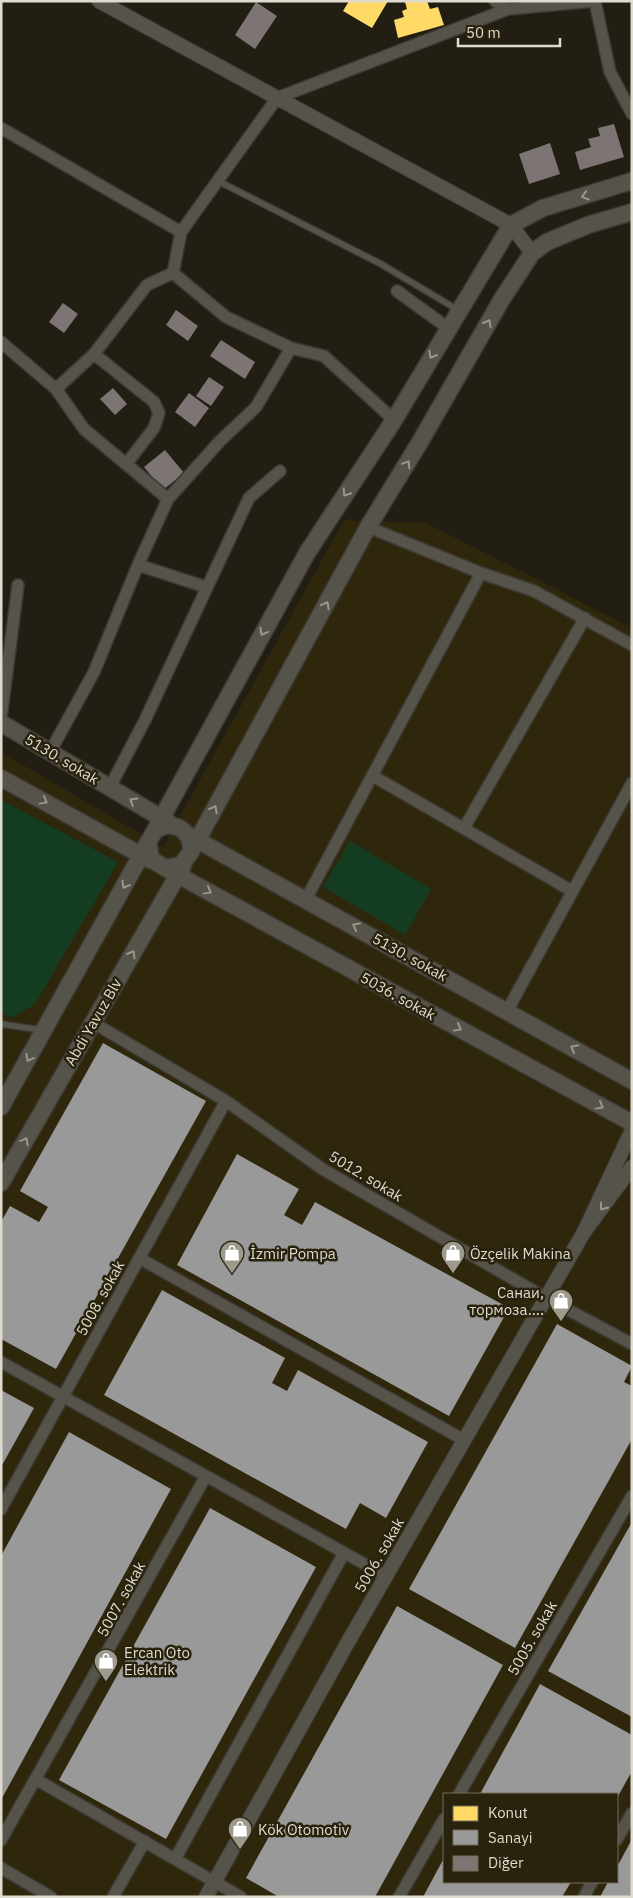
<svg xmlns="http://www.w3.org/2000/svg" width="633" height="1898" font-family="'IBM Plex Sans',sans-serif">
<style>
.built{fill:#2f270c;fill-rule:evenodd}
.green{fill:#143c21}
.homes{fill:#ffd966}
.industry{fill:#999}
.building{fill:#7d7573}
.lines{fill:none;stroke-linecap:round;stroke-linejoin:round}
.service-casing{stroke:#3e3a33;stroke-width:8}
.minor-casing{stroke:#3e3a33;stroke-width:14}
.tertiary-casing{stroke:#3e3a33;stroke-width:16}
.secondary-casing{stroke:#3e3a33;stroke-width:19}
.service{stroke:#55534a;stroke-width:5.5}
.minor{stroke:#55534a;stroke-width:11}
.tertiary{stroke:#55534a;stroke-width:14}
.secondary{stroke:#55534a;stroke-width:16}
.oneway{stroke:#9a978c}
.labels{text-anchor:middle;dominant-baseline:central;stroke-width:5;stroke-linejoin:round;paint-order:stroke}
.street-label{font-size:15px;fill:#dfdbce;stroke:#29220d}
.poi-label{font-size:15px;fill:#dfdbce;stroke:#29220d;text-anchor:start}
</style>
<rect width="100%" height="100%" fill="#231e13"/>
<!-- built -->
<path class="built" d="M344 520 426 523 632 628V1897H1V752L163 847ZM444 1794H617V1882H444Z"/>
<!-- green -->
<path class="green" d="M1 800 118 862 35 1004 12 1018 1 1012Z
M350 841 431 889 405 935 323 887Z"/>
<!-- homes -->
<path class="homes" d="M349 1H388L372 28 343 11Z
M407 1H427L430 9 438 7 444 25 398 38 394 20 404 17 402 11 407 9 405 2Z"/>
<!-- industry -->
<path class="industry" d="M103 1043 206 1101 56 1369 1 1339V1222L10 1206 39 1222 48 1207 20 1191Z
M237 1154 299 1189 284 1215 302 1225 315 1202 509 1308 449 1416 177 1265Z
M162 1290 285 1358 272 1383 287 1391 298 1370 428 1442 386 1518 360 1503 346 1529 104 1395Z
M557 1324 632 1366 624 1382 632 1386V1439L515 1648 409 1589Z
M1 1390 34 1408 1 1467Z
M69 1432 171 1489 1 1800V1556Z
M210 1508 316 1567 166 1839 59 1780Z
M632 1522V1717L548 1671Z
M397 1606 503 1665 375 1897H279L246 1878Z
M540 1684 632 1735V1771L617 1798V1794H480Z
M632 1839V1897H600L608 1882H617V1867Z
M444 1858V1882H571L562 1897H423Z"/>
<!-- building -->
<path class="building" d="M256 2 277 16 255 49 235 35Z
M614 124 624 157 580 170 575 152 591 147 588 139 600 136 598 128Z
M550 143 560 174 529 184 519 154Z
M63 303 78 314 64 333 49 322Z
M176 310 198 326 188 341 166 325Z
M221 340 255 362 245 379 210 356Z
M209 377 224 387 211 406 196 396Z
M113 388 127 404 115 415 100 399Z
M189 393 209 408 195 427 175 412Z
M165 450 184 473 163 490 144 467Z"/>
<g class="lines">
<defs>
<path id="service" d="M218 181 381 264 458 310
M1 1024 41 1030"/>
<path id="minor" d="M495 1 508 9 595 1
M595 1 610 72 632 114
M1 128 181 232
M397 291 448 328
M1 342 56 389 84 429 168 499
M94 354 154 402 159 413 154 428 127 463
M56 389 94 354 147 285 173 273
M394 420 324 356 291 348 226 317 173 273 181 232 277 98 508 9
M368 527 481 573 534 591 632 645
M138 565 206 587
M1 718 18 585
M50 752 94 672 138 565 168 499 220 441 256 407 291 348
M373 776 572 891
M110 787 145 720 249 498 280 471
M464 828 585 618
M306 899 481 573
M507 1011 632 783
M92 1022 226 1101 324 1170 546 1298 632 1344
M139 1258 464 1440
M1 1362 386 1576
M1 1509 226 1101
M37 1780 241 1897
M459 1794 632 1496
M617 1839 632 1813
M1 1840 206 1476
M175 1859 344 1553
M1 1868 51 1897
M113 1897 145 1841
M399 1897 444 1819
M584 1897 592 1882"/>
<path id="tertiary" d="M99 1 511 225 532 253
M632 1130 584 1232 632 1167
M206 1897 348 1642 584 1232"/>
<path id="secondary" d="M1 723 168 822
M1 778 150 860
M154 832 307 553 394 420 511 225 543 208 632 181
M188 835 632 1081
M191 852 368 527 420 442 502 299 532 253 547 242 588 225 632 212
M165 868 632 1123
M1 1107 154 832C171 817 193 830 191 852L181 865 165 868 151 859 148 842
M1 1183 183 866"/>
</defs>
<!-- service casing -->
<use href="#service" class="service-casing"/>
<!-- minor casing -->
<use href="#minor" class="minor-casing"/>
<!-- tertiary casing -->
<use href="#tertiary" class="tertiary-casing"/>
<!-- secondary casing -->
<use href="#secondary" class="secondary-casing"/>
<!-- service -->
<use href="#service" class="service"/>
<!-- minor -->
<use href="#minor" class="minor"/>
<!-- tertiary -->
<use href="#tertiary" class="tertiary"/>
<!-- secondary -->
<use href="#secondary" class="secondary"/>
</g>
<!-- one-way arrows -->
<defs><path id="oneway-chevron" d="M-2-3.5L2.5 0L-2 3.5" fill="none" stroke-width="1.6" stroke-linecap="round" stroke-linejoin="round" transform="scale(1.25)"/></defs>
<g class="oneway">
<use href="#oneway-chevron" transform="translate(585 196) rotate(163)"/>
<use href="#oneway-chevron" transform="translate(488 323) rotate(-60)"/>
<use href="#oneway-chevron" transform="translate(432 355) rotate(120)"/>
<use href="#oneway-chevron" transform="translate(407 464) rotate(-58)"/>
<use href="#oneway-chevron" transform="translate(346 493) rotate(123)"/>
<use href="#oneway-chevron" transform="translate(326 605) rotate(-61)"/>
<use href="#oneway-chevron" transform="translate(263 632) rotate(119)"/>
<use href="#oneway-chevron" transform="translate(44 801) rotate(29)"/>
<use href="#oneway-chevron" transform="translate(133 801) rotate(-149)"/>
<use href="#oneway-chevron" transform="translate(214 809) rotate(-61)"/>
<use href="#oneway-chevron" transform="translate(125 885) rotate(119)"/>
<use href="#oneway-chevron" transform="translate(208 891) rotate(29)"/>
<use href="#oneway-chevron" transform="translate(356 926) rotate(-151)"/>
<use href="#oneway-chevron" transform="translate(132 954) rotate(-60)"/>
<use href="#oneway-chevron" transform="translate(458 1028) rotate(29)"/>
<use href="#oneway-chevron" transform="translate(574 1048) rotate(-151)"/>
<use href="#oneway-chevron" transform="translate(29 1058) rotate(119)"/>
<use href="#oneway-chevron" transform="translate(600 1106) rotate(29)"/>
<use href="#oneway-chevron" transform="translate(25 1141) rotate(-61)"/>
<use href="#oneway-chevron" transform="translate(603 1207) rotate(126)"/>
</g>
<!-- icons -->
<defs>
<symbol id="shop-pin" viewBox="-11 -11 22 30"><path d="M0 17L-7.5 6A9.5 9.5 0 1 1 7.5 6Z" fill="#9d998d" stroke="#29220d"/><path d="M-5-2.5h2.3a2.7 3.5 0 0 1 5.4 0H5L5.5 6h-11ZM-1.5-2.5h3a1.5 2.3 0 0 0-3 0Z" fill="#fff"/></symbol>
</defs>
<g fill-rule="evenodd">
<use href="#shop-pin" x="218" y="1239" width="28" height="38"/>
<use href="#shop-pin" x="439" y="1239" width="28" height="38"/>
<use href="#shop-pin" x="547" y="1287" width="28" height="38"/>
<use href="#shop-pin" x="92" y="1647" width="28" height="38"/>
<use href="#shop-pin" x="226" y="1815" width="28" height="38"/>
</g>
<g class="labels">
<!-- street labels -->
<g class="street-label">
<text transform="translate(62 759) rotate(31)">5130. sokak</text>
<text transform="translate(410 957) rotate(29)">5130. sokak</text>
<text transform="translate(398 996) rotate(29)">5036. sokak</text>
<text transform="translate(93 1022) rotate(-60)">Abdi Yavuz Blv</text>
<text transform="translate(366 1176) rotate(31)">5012. sokak</text>
<text transform="translate(100 1298) rotate(-61)">5008. sokak</text>
<text transform="translate(379 1555) rotate(-60)">5006. sokak</text>
<text transform="translate(121 1599) rotate(-61)">5007. sokak</text>
<text transform="translate(532 1638) rotate(-60)">5005. sokak</text>
</g>
<!-- poi labels -->
<g class="poi-label">
<text x="250" y="1253">İzmir Pompa</text>
<text x="470" y="1253">Özçelik Makina</text>
<text x="544" y="1292" text-anchor="end">Санаи,<tspan x="544" dy="17">тормоза....</tspan></text>
<text x="124" y="1652">Ercan Oto<tspan x="124" dy="17">Elektrik</tspan></text>
<text x="258" y="1829">Kök Otomotiv</text>
</g>
</g>
<!-- border -->
<rect width="633" height="1898" fill="none" stroke="#dfdbce" stroke-width="5"/>
<!-- legend -->
<rect x="443" y="1793" width="175" height="90" fill="#29220d" stroke="#726c5a"/>
<rect x="453" y="1806" width="25" height="15" fill="#ffd966" stroke="#726c5a"/>
<text x="488" y="1818" font-size="15" fill="#dfdbce">Konut</text>
<rect x="453" y="1830" width="25" height="15" fill="#999999" stroke="#726c5a"/>
<text x="488" y="1843" font-size="15" fill="#dfdbce">Sanayi</text>
<rect x="453" y="1856" width="25" height="15" fill="#7d7573" stroke="#726c5a"/>
<text x="488" y="1868" font-size="15" fill="#dfdbce">Diğer</text>
<!-- scale -->
<path d="M458 38v8h102v-8" fill="none" stroke="#dfdbce" stroke-width="2.5"/>
<text x="466" y="38" font-size="15" fill="#dfdbce" stroke="#29220d" stroke-width="4" paint-order="stroke">50 m</text>
</svg>
